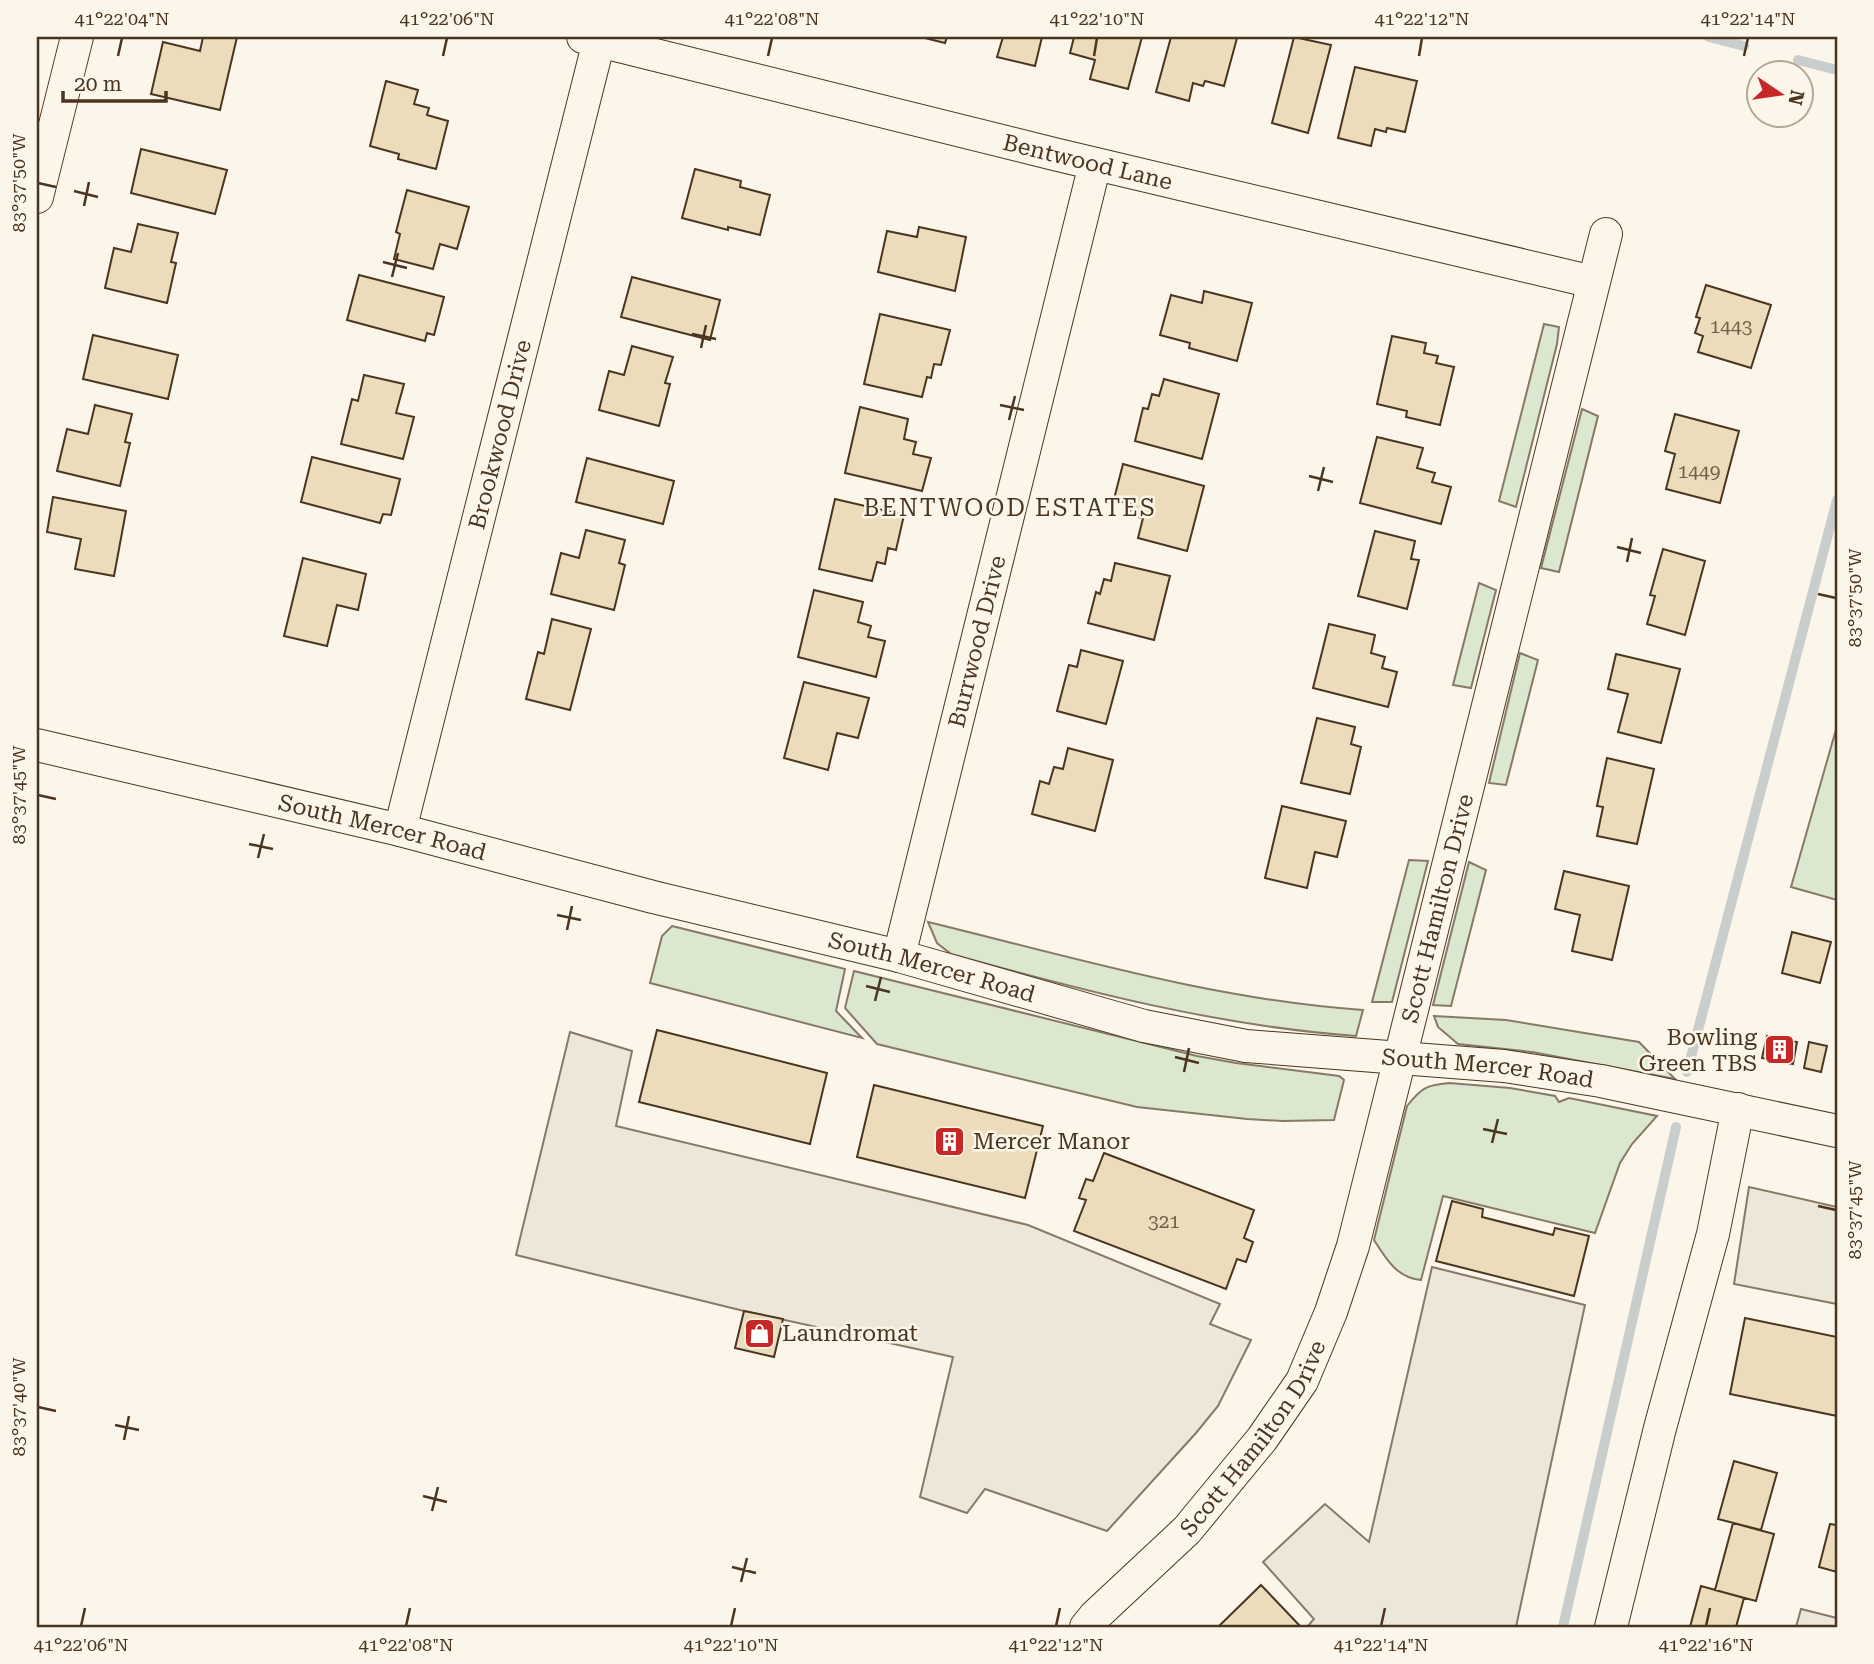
<svg xmlns="http://www.w3.org/2000/svg" width="1874" height="1664" font-family="'Roboto Serif',serif">
<style>
.green{fill:#dce7d0;stroke:#887966;stroke-width:2}
.parking{fill:#ede7d9;stroke:#887966;stroke-width:2}
.lines{fill:none;stroke-linecap:round;stroke-linejoin:round}
.stream{stroke:#c9cecd;stroke-width:10}
.building{fill:#ecdcbc;stroke:#4a3520;stroke-width:2}
.minor-casing{stroke:#4a3520;stroke-width:34}
.minor{stroke:#fbf6e9;stroke-width:32}
.ticks{fill:none;stroke:#4a3520;stroke-width:2.5}
.labels{text-anchor:middle;dominant-baseline:central;stroke-width:5;stroke-linejoin:round;paint-order:stroke}
.number-label{font-size:19px;fill:#725f47}
.street-label{font-size:23px;fill:#4a3520;stroke:#fbf6e9}
.poi-label{font-size:23px;fill:#4a3520;stroke:#fbf6e9;text-anchor:start}
.neighbourhood-label{font-size:24px;letter-spacing:2px;fill:#4a3520;stroke:#fbf6e9}
.neatline{fill:none;stroke:#4a3520;stroke-width:2.5}
.ticks-label{font-size:18px;text-anchor:middle;fill:#4a3520}
</style>
<rect width="100%" height="100%" fill="#fbf6e9"/>
<!-- green -->
<path class="green" d="M1544 324 1559 327 1557 344 1516 507 1499 501Z
M1582 409 1598 416 1559 572 1541 568Z
M1479 583 1496 590 1471 688 1453 685Z
M1520 653 1538 660 1506 785 1489 783Z
M1837 726V900L1791 887Z
M1409 860 1428 861 1392 1002H1372Z
M1469 862 1486 870 1451 1006 1433 1005Z
M928 922C1072 957 1215 1000 1363 1010L1356 1036C1218 1026 1084 991 951 954L937 943Z
M672 926 845 969 836 1011 862 1038 650 983 662 936Z
M854 971 1197 1056 1236 1063 1339 1076 1344 1080 1334 1120 1283 1121 1247 1119 1137 1107 877 1044 845 1008Z
M1434 1016 1506 1020 1639 1042 1675 1079 1532 1052 1458 1044 1438 1027Z
M1449 1083 1510 1088 1555 1096 1559 1102 1569 1098 1657 1116 1632 1144 1620 1163 1595 1233 1443 1196 1421 1280C1397 1278 1386 1259 1374 1240L1407 1106C1421 1088 1426 1085 1449 1083Z"/>
<!-- parking -->
<path class="parking" d="M570 1032 632 1051 616 1126 1028 1225 1220 1304 1210 1324 1251 1340 1218 1406 1196 1433 1107 1531 985 1489 967 1513 920 1497 953 1357 744 1311 516 1255Z
M1749 1187 1837 1207V1304L1734 1284Z
M1432 1267 1585 1305 1516 1627H1307L1314 1619 1263 1562 1325 1504 1369 1542Z
M1801 1609 1837 1618V1627H1796Z"/>
<g class="lines">
<!-- stream -->
<path class="stream" d="M1709 37 1744 46
M1798 60 1837 70
M1687 1072 1837 500
M1563 1627 1676 1127"/>
</g>
<!-- building -->
<path class="building" d="M203 37H237L220 110 151 94 163 42 200 51Z
M921 37H947L945 43Z
M1003 37H1042L1035 66 997 57Z
M1074 37H1142L1128 89 1090 79 1095 60 1070 53Z
M1171 37 1237 38 1224 86 1205 81 1203 86 1193 83 1189 101 1156 92Z
M1294 37 1331 45 1308 133 1272 123Z
M1355 67 1417 81 1405 132 1387 128 1386 132 1375 129 1371 146 1338 138Z
M386 81 418 90 414 104 429 108 427 115 448 121 436 169 398 159 399 154 370 146Z
M141 149 227 170 215 214 131 193Z
M695 169 741 181 740 187 770 195 760 235 728 227V230L682 218Z
M407 190 469 207 457 249 440 244 433 269 394 259 400 234 396 232Z
M138 224 178 233 171 262 176 263 167 303 105 288 114 248 131 252Z
M919 227 966 237 955 291 878 272 887 231 917 237Z
M359 275 444 297 434 335 427 333 425 341 347 320Z
M632 277 720 300 710 340 621 317Z
M1706 285 1771 305 1751 368 1698 352 1703 336 1695 333 1700 318 1696 317Z
M1204 291 1252 303 1237 361 1189 348 1190 343 1160 335 1171 295 1202 303Z
M880 314 950 330 941 365 934 364 931 378 927 377 922 397 864 384Z
M93 335 178 355 168 399 83 379Z
M1392 336 1426 343 1424 353 1438 356 1436 363 1454 367 1440 425 1406 417 1407 411 1377 404Z
M632 346 673 357 665 383 670 384 659 426 599 410 609 371 624 375Z
M364 375 404 384 396 413 414 417 403 459 341 444 352 399 358 401Z
M1164 379 1219 394 1202 459 1135 441 1143 408 1148 409 1152 394 1159 396Z
M95 405 132 414 125 442 130 443 120 486 57 471 67 429 88 434Z
M860 407 908 419 904 439 916 442 913 454 931 458 922 491 845 473Z
M1675 414 1739 431 1720 503 1666 489 1675 454 1665 451Z
M1377 437 1423 448 1417 468 1435 473 1432 482 1451 487 1441 524 1360 503Z
M312 457 400 479 391 515 383 514 380 523 301 502Z
M587 458 674 481 663 524 576 502Z
M1123 464 1204 486 1187 551 1138 538 1143 518 1129 515 1131 504 1114 499Z
M53 497 126 511 114 576 75 569 81 539 47 532Z
M835 499 904 515 896 550 888 548 885 564 877 562 872 581 819 569Z
M586 530 625 540 619 563 625 565 614 610 551 594 561 553 579 558Z
M1375 531 1415 541 1411 559 1419 560 1407 609 1358 596Z
M1663 549 1705 561 1685 635 1647 624 1655 596 1650 595Z
M303 558 366 574 358 610 337 605 327 646 284 636Z
M1115 563 1170 576 1154 640 1088 623 1096 592 1100 594 1104 579 1111 581Z
M814 590 863 602 858 622 871 626 868 637 885 641 876 677 798 657Z
M552 619 591 629 570 710 526 699 538 652 544 654Z
M1329 624 1375 635 1371 653 1385 657 1382 668 1397 672 1388 707 1313 688Z
M1081 650 1123 661 1106 724 1057 711 1069 665 1077 667Z
M1616 654 1680 669 1661 743 1618 732 1628 694 1608 689Z
M804 682 869 698 858 738 837 733 828 770 784 758Z
M1317 718 1355 727 1351 744 1361 747 1350 794 1301 783Z
M1068 748 1113 760 1095 831 1032 814 1040 781 1049 784 1054 767 1063 769Z
M1607 758 1654 769 1637 844 1597 836 1603 807 1597 806Z
M1282 806 1346 821 1337 857 1315 852 1307 888 1265 878Z
M1564 871 1629 886 1612 960 1572 951 1580 915 1555 909Z
M1792 932 1831 942 1820 983 1782 973Z
M657 1030 827 1073 810 1144 639 1102Z
M1767 1036 1797 1042 1793 1064 1762 1058Z
M1809 1042 1827 1046 1821 1072 1804 1068Z
M874 1085 1043 1126 1025 1198 857 1157Z
M1104 1153 1254 1210 1244 1238 1253 1242 1246 1262 1237 1259 1226 1289 1074 1231 1086 1200 1079 1198 1086 1179 1093 1181Z
M1452 1201 1483 1209 1482 1217 1553 1235 1555 1228 1589 1236 1574 1296 1436 1261Z
M744 1311 783 1319 774 1357 735 1348Z
M1745 1318 1837 1337V1416L1730 1394Z
M1734 1461 1777 1473 1761 1530 1718 1519Z
M1733 1523 1774 1534 1756 1601 1715 1590Z
M1830 1524 1837 1525V1572L1819 1567Z
M1261 1585 1301 1627H1218Z
M1701 1586 1744 1598 1736 1627H1690Z"/>
<g class="lines">
<defs>
<g id="minor">
<path id="s1" d="M583 37 1054 154 1593 282"/>
<path d="M37 197 77 37"/>
<path id="s2" d="M37 745 400 830 653 897 899 956 1144 1026 1246 1046 1504 1066 1601 1081 1837 1131"/>
<path id="s3" d="M400 830 599 41"/>
<path id="s4" d="M899 956 1095 164"/>
<path id="s5" d="M1086 1627 1095 1616 1187 1530 1262 1439 1302 1381 1331 1312 1353 1246 1606 234"/>
<path d="M1611 1627 1660 1428 1713 1234 1738 1109"/>
</g>
</defs>
<!-- minor casing -->
<use href="#minor" class="minor-casing"/>
<!-- minor -->
<use href="#minor" class="minor"/>
</g>
<!-- ticks -->
<path class="ticks" d="M118 56 122 38M443 56 447 38M768 56 772 38M1094 56 1097 38M1419 56 1422 38M1744 56 1748 38M38 183 56 187M74 191 98 197M84 206 89 182M383 262 407 268M392 277 398 253M692 334 716 339M701 348 706 325M1000 405 1024 410M1009 420 1015 396M1309 476 1333 482M1318 491 1324 467M1617 547 1641 553M1627 562 1632 538M1818 594 1836 598M38 795 56 799M249 844 273 849M258 858 264 834M557 915 581 920M567 930 572 906M866 986 890 992M875 1001 881 977M1175 1057 1199 1063M1184 1072 1189 1048M1483 1129 1507 1134M1492 1143 1498 1119M1818 1206 1836 1210M38 1407 56 1411M115 1425 139 1430M124 1440 129 1416M423 1496 447 1502M432 1511 438 1487M732 1567 756 1573M741 1582 747 1558M81 1626 85 1608M406 1626 410 1608M731 1626 735 1608M1056 1626 1060 1608M1381 1626 1385 1608M1706 1626 1710 1608"/>
<!-- icons -->
<defs>
<symbol id="building-square" viewBox="-11 -11 22 22"><rect x="-9" y="-9" width="18" height="18" rx="4" fill="#c62828" stroke="#fbf6e9"/><path d="M-4-6H4V6H1V3H-1V6H-4ZM-2.5-4.3h1.7v1.8h-1.7ZM.8-4.3h1.7v1.8H.8ZM-2.5-1h1.7V.8h-1.7ZM.8-1h1.7V.8H.8Z" fill="#fff"/></symbol>
<symbol id="shop-square" viewBox="-11 -11 22 22"><rect x="-9" y="-9" width="18" height="18" rx="4" fill="#c62828" stroke="#fbf6e9"/><path d="M-5-2.5h2.3a2.7 3.5 0 0 1 5.4 0H5L5.5 6h-11ZM-1.5-2.5h3a1.5 2.3 0 0 0-3 0Z" fill="#fff"/></symbol>
</defs>
<g fill-rule="evenodd">
<use href="#building-square" x="1762" y="1032" width="35" height="35"/>
<use href="#building-square" x="932" y="1124" width="35" height="35"/>
<use href="#shop-square" x="742" y="1316" width="35" height="35"/>
</g>
<g class="labels">
<!-- number labels -->
<g class="number-label">
<text x="1731" y="326">1443</text>
<text x="1699" y="471">1449</text>
<text x="1164" y="1221">321</text>
</g>
<!-- street labels -->
<g class="street-label">
<text stroke="none"><textPath href="#s1" startOffset="520">Bentwood Lane</textPath></text>
<text stroke="none"><textPath href="#s3" startOffset="408">Brookwood Drive</textPath></text>
<text stroke="none"><textPath href="#s4" startOffset="324">Burrwood Drive</textPath></text>
<text stroke="none"><textPath href="#s2" startOffset="355">South Mercer Road</textPath></text>
<text stroke="none"><textPath href="#s5" startOffset="821">Scott Hamilton Drive</textPath></text>
<text stroke="none"><textPath href="#s2" startOffset="922">South Mercer Road</textPath></text>
<text stroke="none"><textPath href="#s2" startOffset="1489">South Mercer Road</textPath></text>
<text stroke="none"><textPath href="#s5" startOffset="254">Scott Hamilton Drive</textPath></text>
</g>
<!-- poi labels -->
<g class="poi-label">
<text x="1757" y="1037" text-anchor="end">Bowling<tspan x="1757" dy="26">Green TBS</tspan></text>
<text x="973" y="1141">Mercer Manor</text>
<text x="782" y="1333">Laundromat</text>
</g>
<!-- neighbourhood labels -->
<g class="neighbourhood-label">
<text x="1010" y="508">BENTWOOD ESTATES</text>
</g>
</g>
<!-- border -->
<rect width="1874" height="1664" fill="none" stroke="#fbf6e9" stroke-width="77"/>
<!-- north arrow -->
<g transform="translate(1780 94) rotate(103)"><circle r="33" fill="#fbf6e9" stroke="#b4a999" stroke-width="2"/>
<path d="M0-5L12 26L0 18L-12 26Z" fill="#c62828"/>
<text y="-10" font-size="19" font-weight="bold" text-anchor="middle" fill="#4a3520">N</text>
</g>
<!-- scale -->
<path d="M63 91v10h103v-10" fill="none" stroke="#4a3520" stroke-width="3.5"/>
<text x="74" y="91" font-size="21" fill="#4a3520" stroke="#fbf6e9" stroke-width="5" paint-order="stroke">20 m</text>
<rect x="38" y="38" width="1798" height="1588" class="neatline"/>
<g class="ticks-label">
<text x="122" y="25">41°22'04"N</text>
<text x="447" y="25">41°22'06"N</text>
<text x="772" y="25">41°22'08"N</text>
<text x="1097" y="25">41°22'10"N</text>
<text x="1422" y="25">41°22'12"N</text>
<text x="1748" y="25">41°22'14"N</text>
<text transform="translate(19 183) rotate(-90)" y="6">83°37'50"W</text>
<text transform="translate(1855 598) rotate(-90)" y="6">83°37'50"W</text>
<text transform="translate(19 795) rotate(-90)" y="6">83°37'45"W</text>
<text transform="translate(1855 1210) rotate(-90)" y="6">83°37'45"W</text>
<text transform="translate(19 1407) rotate(-90)" y="6">83°37'40"W</text>
<text x="81" y="1651">41°22'06"N</text>
<text x="406" y="1651">41°22'08"N</text>
<text x="731" y="1651">41°22'10"N</text>
<text x="1056" y="1651">41°22'12"N</text>
<text x="1381" y="1651">41°22'14"N</text>
<text x="1706" y="1651">41°22'16"N</text>
</g>
</svg>
